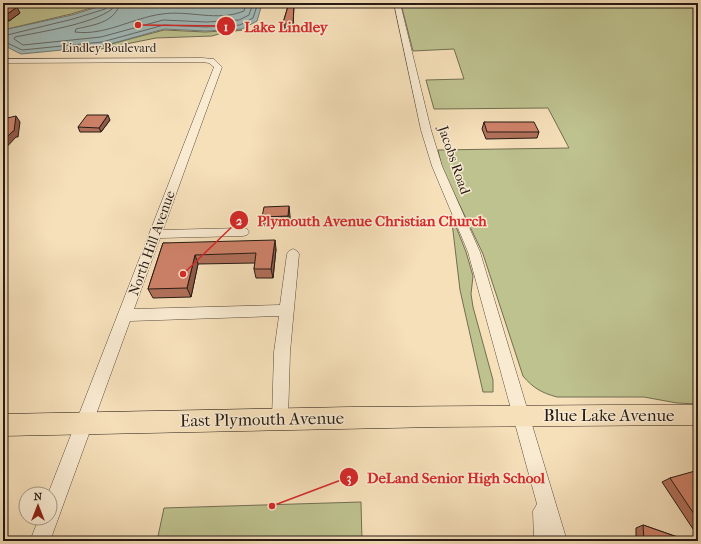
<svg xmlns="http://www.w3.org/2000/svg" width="701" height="544" font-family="'IM FELL French Canon',serif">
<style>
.green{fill:#bec28f;stroke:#726e52}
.water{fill:#a1bbba;stroke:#707b78}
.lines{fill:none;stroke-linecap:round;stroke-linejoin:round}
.shore{stroke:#646a68;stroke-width:1}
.minor-casing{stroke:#5a4c3e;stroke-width:1}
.major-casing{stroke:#261a15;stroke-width:1}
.minor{fill:#f9ebd2;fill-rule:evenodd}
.major{fill:#f6e0ba;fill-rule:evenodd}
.wall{fill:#b1705a;stroke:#261a15}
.shaded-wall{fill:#905b4a;stroke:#261a15}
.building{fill:#ce8269;stroke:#261a15}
.labels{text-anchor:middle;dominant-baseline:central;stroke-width:3;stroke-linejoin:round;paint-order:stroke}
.far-street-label{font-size:12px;fill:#261a15;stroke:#f9ebd2}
.street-label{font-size:14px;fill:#261a15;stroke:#f9ebd2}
.near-street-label{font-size:17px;fill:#261a15;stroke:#f9ebd2}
.leader{fill:none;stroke:#d62828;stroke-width:1.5}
.callout-dot{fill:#d62828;stroke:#f9ebd2;stroke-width:1.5}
.mark-label{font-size:12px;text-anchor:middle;font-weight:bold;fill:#fff}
.callout-label{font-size:15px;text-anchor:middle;font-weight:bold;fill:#d62828;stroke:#f9ebd2;stroke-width:3;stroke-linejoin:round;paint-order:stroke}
</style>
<rect width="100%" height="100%" fill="#f6e0ba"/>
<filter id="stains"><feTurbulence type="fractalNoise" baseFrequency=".005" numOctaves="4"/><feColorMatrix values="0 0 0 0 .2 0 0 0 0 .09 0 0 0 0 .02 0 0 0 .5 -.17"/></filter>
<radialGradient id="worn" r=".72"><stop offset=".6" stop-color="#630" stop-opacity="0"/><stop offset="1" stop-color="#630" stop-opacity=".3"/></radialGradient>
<!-- green -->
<path class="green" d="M3 3H107L71 14 3 30Z
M262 3H394L371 6 328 5 272 6H264V4Z
M399 3H698V404L677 403 644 397H557C542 393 533 388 523 376L483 254 442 168 438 150 569 148 548 108 434 109 426 80 464 79 454 49 413 51 401 4Z
M164 30 205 32 242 30 222 33 212 36 156 38 101 49 100 47Z
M451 214 466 252 473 276 471 294 473 307 493 380V392H483L460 290Z
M361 502 362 541H157L164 508Z"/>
<!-- water -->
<path class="water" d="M110 3H258L262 4 257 21 242 29 206 31 164 29 103 46 21 54 3 45V34L8 29 72 15Z"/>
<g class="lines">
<!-- shore -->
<path class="shore" d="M113 3 112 9C93 24 40 32 15 37L14 39 23 45 101 37 163 20 206 22 239 20 249 15 253 3
M120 3C115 23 93 25 76 29L75 32C105 36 132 18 162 14 190 10 217 22 244 11L246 3
M3 36 73 19 105 9 108 7V3
M3 41 22 50 102 42 164 25 206 27 240 25 253 18 258 3"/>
<defs>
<path id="minor" d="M394 3H400L431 130 442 166 480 252 567 541H534L533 511 537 504 468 252 432 166 421 130Z
M202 58 214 59 222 67 163 230 243 228 247 229 249 232 247 235 243 236 160 238 134 309 280 305 287 254 289 251 293 249 297 251 299 254 290 352 288 419 286 425 280 427 274 425 272 419 274 352 279 316 130 321 50 541H30L39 518H50V494H48L214 67 209 63 202 62 3 63V59Z"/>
<path id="major" d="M611 405H698V425L437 427 3 436V414L350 407Z"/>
</defs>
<!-- minor casing -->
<use href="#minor" class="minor-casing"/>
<!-- major casing -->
<use href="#major" class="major-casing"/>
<!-- minor -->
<use href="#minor" class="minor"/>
<!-- major -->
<use href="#major" class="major"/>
</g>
<!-- wall -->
<path class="wall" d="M289 3H294L293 30H285V27H284L283 23Z
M3 7 20 13 9 21H3Z
M110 120 101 132H80L78 127Z
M484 122 539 132 537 138 486 139 482 129Z
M290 216 289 225 264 226 262 217Z
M163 243 276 249 273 278H256L254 269 255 263 198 264 191 297 153 298 148 289Z
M698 475V528L693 529 662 482 670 478Z
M643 525 689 541H636V528Z"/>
<!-- shaded-wall -->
<path class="shaded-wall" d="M17 7 20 13 9 21 6 15Z
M3 90 6 95 3 99Z
M108 115 110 120 101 132 99 128Z
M16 116 20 122 18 137H16L3 151V141Z
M289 206 290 216 289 225 288 216Z
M275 240 276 249 273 278 271 269Z
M195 255 198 264 191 297 187 288Z"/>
<!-- building -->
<path class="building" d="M289 3H294L293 26H285V23H283Z
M3 7H17L6 15H3Z
M87 115H108L99 128 78 127Z
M16 116 14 131 12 132 3 141V119Z
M484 122H534L539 132H487Z
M289 206 288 216 262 217 264 207Z
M275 240 271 269H254L256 253 195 255 187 288 148 289 163 243Z
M695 471 698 475V520L670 478Z
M643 525 689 541H644Z"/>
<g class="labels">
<!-- far-street labels -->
<g class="far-street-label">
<text x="109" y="48">Lindley Boulevard</text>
</g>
<!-- street labels -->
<g class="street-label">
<text transform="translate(454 160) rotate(71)">Jacobs Road</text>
<text transform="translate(152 243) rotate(-70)">North Hill Avenue</text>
</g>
<!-- near-street labels -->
<g class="near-street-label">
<text x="609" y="415">Blue Lake Avenue</text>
<text transform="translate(262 419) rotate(-1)">East Plymouth Avenue</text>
</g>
</g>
<!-- callouts -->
<path class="leader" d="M138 25L226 26M183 274L239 220M272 506L349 477"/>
<g class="callout-dot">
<circle cx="138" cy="25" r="4"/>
<circle cx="183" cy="274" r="4"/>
<circle cx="272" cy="506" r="4"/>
<circle cx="226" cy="26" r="10"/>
<circle cx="239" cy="220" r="10"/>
<circle cx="349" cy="477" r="10"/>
</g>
<g class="mark-label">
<text x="226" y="31">1</text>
<text x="239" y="225">2</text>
<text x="349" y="482">3</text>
</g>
<g class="callout-label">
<text x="286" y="32">Lake Lindley</text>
<text x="372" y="226">Plymouth Avenue Christian Church</text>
<text x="456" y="483">DeLand Senior High School</text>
</g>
<!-- margin -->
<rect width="701" height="544" fill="none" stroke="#f6e0ba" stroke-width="16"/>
<rect x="4" y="4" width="693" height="536" fill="none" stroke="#261a15" stroke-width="2"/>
<rect x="8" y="8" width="685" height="528" fill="none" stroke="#261a15"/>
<!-- north arrow -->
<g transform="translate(38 506)"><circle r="19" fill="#f9ebd2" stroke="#a59786"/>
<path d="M0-3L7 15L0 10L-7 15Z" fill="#8f2418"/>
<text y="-6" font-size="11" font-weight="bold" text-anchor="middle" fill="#261a15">N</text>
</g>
<rect width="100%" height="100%" filter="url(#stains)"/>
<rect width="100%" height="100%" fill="url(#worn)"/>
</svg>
